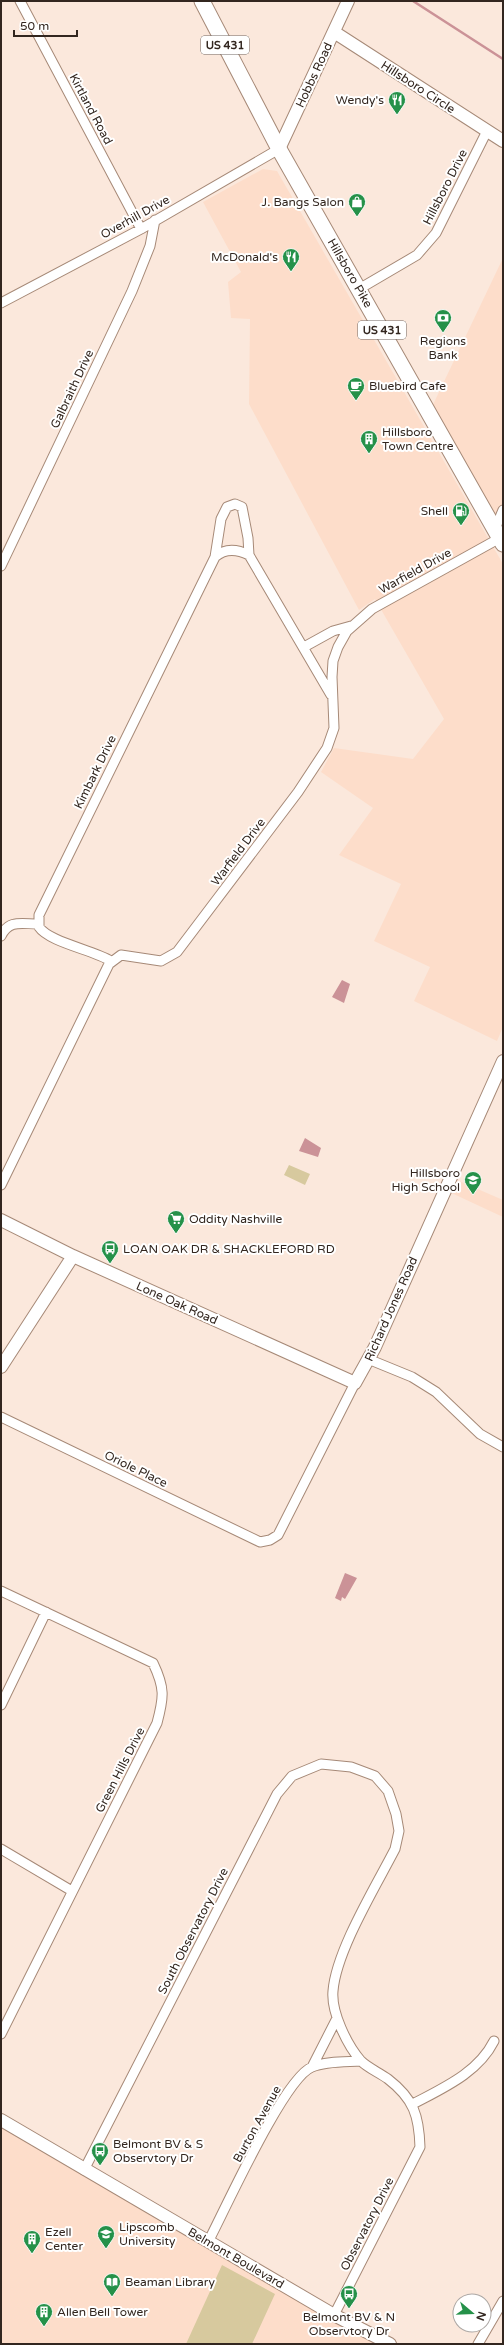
<svg xmlns="http://www.w3.org/2000/svg" width="504" height="2345" font-family="'Varela Round',sans-serif">
<style>
.built{fill:#fdddca}
.green{fill:#d7c99e}
.water{fill:#cb9297}
.lines{fill:none;stroke-linecap:round;stroke-linejoin:round}
.stream{stroke:#cb9297;stroke-width:2.5}
.minor-casing{stroke:#a68977;stroke-width:11}
.tertiary-casing{stroke:#a68977;stroke-width:14}
.primary-casing{stroke:#a68977;stroke-width:17}
.minor{stroke:#fff;stroke-width:9}
.tertiary{stroke:#fff;stroke-width:12}
.primary{stroke:#fff;stroke-width:15}
.labels{text-anchor:middle;dominant-baseline:central;stroke-width:4;stroke-linejoin:round;paint-order:stroke}
.shield{fill:#fff;stroke:#706762;stroke-width:1}
.shield-label{font-size:11px;font-weight:bold;fill:#32261f}
.street-label{font-size:12px;fill:#32261f;stroke:#fff}
.poi-label{font-size:12px;fill:#32261f;stroke:#fff;text-anchor:start}
</style>
<rect width="100%" height="100%" fill="#fbe8dc"/>
<!-- built -->
<path class="built" d="M263 169 277 171 503 564V1027L497 1041 414 1001 430 967 374 941 401 884 339 855 373 808 321 772 334 748 413 759 444 719 375 599 359 610 249 404 250 319 231 318 228 282 241 272 203 202Z
M503 258V544L429 413Z
M450 1177 503 1200V1217L445 1190Z
M1 2127 289 2296 375 2344H1Z"/>
<!-- green -->
<path class="green" d="M289 1165 310 1174 305 1185 284 1175Z
M222 2265 275 2294 252 2344H186Z"/>
<!-- water -->
<path class="water" d="M342 980 350 984 344 1003 332 997Z
M305 1138 321 1148 318 1157 299 1151Z
M345 1573 357 1578 345 1599 342 1597 341 1601 335 1598Z"/>
<g class="lines">
<!-- stream -->
<path class="stream" d="M413 1 503 59"/>
<defs>
<path id="minor" d="M20 1 141 229
M359 289 417 255 436 233 487 131
M1 303 141 229 279 149
M495 529 503 510
M215 557C225 548 237 549 249 555
M1 566 132 291 150 246 155 220
M304 647 333 631 351 626
M1 936C9 919 22 924 38 924
M111 961C93 950 49 942 39 927V915L215 557 221 519 227 507 235 504 242 507 248 538 249 555 331 695
M1 1185 109 964 121 955 161 961 177 952 298 792 327 748 334 728 332 677 333 661 338 647 347 631 372 609 500 538
M368 1359 412 1377 436 1392 480 1434 503 1447
M1 1417 260 1542 270 1540 278 1535 355 1383
M1 1591 153 1663C165 1688 164 1697 157 1723L1 2034
M1 1705 46 1612
M1 1849 72 1891
M312 2067 336 2020
M413 2104C443 2088 478 2073 494 2041
M84 2170 277 1794 292 1776 321 1764 351 1767 375 1776 388 1791 396 1814 399 1831 395 1849C376 1886 336 1951 333 1991 331 2012 347 2045 361 2061 368 2068 380 2073 388 2079 414 2099 419 2116 420 2147L334 2315
M208 2242C225 2210 284 2078 312 2067 326 2061 346 2062 361 2061
M478 2344 503 2301"/>
<path id="tertiary" d="M334 32 503 141
M279 149 348 1
M1 1220 73 1256 355 1383 375 1347 503 1061
M1 1367 73 1256
M1 2120 334 2315 390 2344"/>
<path id="primary" d="M202 1 279 149 503 544"/>
</defs>
<!-- minor casing -->
<use href="#minor" class="minor-casing"/>
<!-- tertiary casing -->
<use href="#tertiary" class="tertiary-casing"/>
<!-- primary casing -->
<use href="#primary" class="primary-casing"/>
<!-- minor -->
<use href="#minor" class="minor"/>
<!-- tertiary -->
<use href="#tertiary" class="tertiary"/>
<!-- primary -->
<use href="#primary" class="primary"/>
</g>
<!-- icons -->
<defs>
<symbol id="restaurant-pin" viewBox="-11 -11 22 30"><path d="M0 17L-7.5 6A9.5 9.5 0 1 1 7.5 6Z" fill="#259149" stroke="#fff"/><path d="M-5-6h1v4h1v-4h1v4h1v-4h1v5L-1.5 .5V6h-2V.5L-5-1ZM5-6V6H3V1.5H1.5Q1.5-4 5-6Z" fill="#fff"/></symbol>
<symbol id="shop-pin" viewBox="-11 -11 22 30"><path d="M0 17L-7.5 6A9.5 9.5 0 1 1 7.5 6Z" fill="#259149" stroke="#fff"/><path d="M-5-2.5h2.3a2.7 3.5 0 0 1 5.4 0H5L5.5 6h-11ZM-1.5-2.5h3a1.5 2.3 0 0 0-3 0Z" fill="#fff"/></symbol>
<symbol id="bank-pin" viewBox="-11 -11 22 30"><path d="M0 17L-7.5 6A9.5 9.5 0 1 1 7.5 6Z" fill="#259149" stroke="#fff"/><path d="M-6-4H6V4H-6ZM0-2.3a2.3 2.3 0 1 0 0 4.6a2.3 2.3 0 1 0 0-4.6Z" fill="#fff"/></symbol>
<symbol id="cafe-pin" viewBox="-11 -11 22 30"><path d="M0 17L-7.5 6A9.5 9.5 0 1 1 7.5 6Z" fill="#259149" stroke="#fff"/><path d="M-5.5-4.5H6V0H3Q3 3.5 0 3.5H-2.5Q-5.5 3.5-5.5 0ZM3-3.2v2h1.7v-2ZM-6 4.5H4V6H-6Z" fill="#fff"/></symbol>
<symbol id="building-pin" viewBox="-11 -11 22 30"><path d="M0 17L-7.5 6A9.5 9.5 0 1 1 7.5 6Z" fill="#259149" stroke="#fff"/><path d="M-4-6H4V6H1V3H-1V6H-4ZM-2.5-4.3h1.7v1.8h-1.7ZM.8-4.3h1.7v1.8H.8ZM-2.5-1h1.7V.8h-1.7ZM.8-1h1.7V.8H.8Z" fill="#fff"/></symbol>
<symbol id="fuel-pin" viewBox="-11 -11 22 30"><path d="M0 17L-7.5 6A9.5 9.5 0 1 1 7.5 6Z" fill="#259149" stroke="#fff"/><path d="M-5.5-6h7V0h2V4h1.3V-2.5L3-4.5l.8-.8L6-3V5H2.5V1h-1V6h-7ZM-4.2-4.7v3.2H.2V-4.7Z" fill="#fff"/></symbol>
<symbol id="school-pin" viewBox="-11 -11 22 30"><path d="M0 17L-7.5 6A9.5 9.5 0 1 1 7.5 6Z" fill="#259149" stroke="#fff"/><path d="M0-5L7-2L0 1L-7-2ZM-4 1L0 2.5L4 1V4Q0 6-4 4Z" fill="#fff"/></symbol>
<symbol id="supermarket-pin" viewBox="-11 -11 22 30"><path d="M0 17L-7.5 6A9.5 9.5 0 1 1 7.5 6Z" fill="#259149" stroke="#fff"/><path d="M-6-5.5h2.5l.6 2H6L4.5 2H-2.5L-4.4-4H-6ZM-1.5 3.2a1.3 1.3 0 1 0 .1 0ZM3 3.2a1.3 1.3 0 1 0 .1 0Z" fill="#fff"/></symbol>
<symbol id="bus-pin" viewBox="-11 -11 22 30"><path d="M0 17L-7.5 6A9.5 9.5 0 1 1 7.5 6Z" fill="#259149" stroke="#fff"/><path d="M-5-6H5V4H4V6H2V4H-2V6H-4V4H-5ZM-3.5-4V0h7V-4ZM-3.5 1.2v1.5H-2V1.2ZM2 1.2v1.5H3.5V1.2Z" fill="#fff"/></symbol>
<symbol id="university-pin" viewBox="-11 -11 22 30"><path d="M0 17L-7.5 6A9.5 9.5 0 1 1 7.5 6Z" fill="#259149" stroke="#fff"/><path d="M0-5L7-2L0 1L-7-2ZM-4 1L0 2.5L4 1V4Q0 6-4 4Z" fill="#fff"/></symbol>
<symbol id="library-pin" viewBox="-11 -11 22 30"><path d="M0 17L-7.5 6A9.5 9.5 0 1 1 7.5 6Z" fill="#259149" stroke="#fff"/><path d="M-6-4Q-3-5.5-.7-3.5V5Q-3 3-6 4ZM6-4Q3-5.5 .7-3.5V5Q3 3 6 4Z" fill="#fff"/></symbol>
</defs>
<g fill-rule="evenodd">
<use href="#restaurant-pin" x="387" y="90" width="20" height="27"/>
<use href="#shop-pin" x="347" y="192" width="20" height="27"/>
<use href="#restaurant-pin" x="281" y="247" width="20" height="27"/>
<use href="#bank-pin" x="433" y="308" width="20" height="27"/>
<use href="#cafe-pin" x="346" y="376" width="20" height="27"/>
<use href="#building-pin" x="359" y="429" width="20" height="27"/>
<use href="#fuel-pin" x="451" y="501" width="20" height="27"/>
<use href="#school-pin" x="463" y="1170" width="20" height="27"/>
<use href="#supermarket-pin" x="166" y="1209" width="20" height="27"/>
<use href="#bus-pin" x="100" y="1239" width="20" height="27"/>
<use href="#bus-pin" x="90" y="2141" width="20" height="27"/>
<use href="#university-pin" x="96" y="2224" width="20" height="27"/>
<use href="#building-pin" x="22" y="2229" width="20" height="27"/>
<use href="#library-pin" x="102" y="2272" width="20" height="27"/>
<use href="#bus-pin" x="339" y="2284" width="20" height="27"/>
<use href="#building-pin" x="34" y="2302" width="20" height="27"/>
</g>
<g class="labels">
<!-- shield labels -->
<g class="shield">
<rect x="201" y="36" width="48" height="18" rx="3"/>
<rect x="358" y="321" width="48" height="18" rx="3"/>
</g>
<g class="shield-label">
<text x="225" y="45">US 431</text>
<text x="382" y="330">US 431</text>
</g>
<!-- street labels -->
<g class="street-label">
<text transform="translate(314 75) rotate(-65)">Hobbs Road</text>
<text transform="translate(418 87) rotate(33)">Hillsboro Circle</text>
<text transform="translate(91 109) rotate(62)">Kirtland Road</text>
<text transform="translate(445 187) rotate(-63)">Hillsboro Drive</text>
<text transform="translate(135 217) rotate(-29)">Overhill Drive</text>
<text transform="translate(350 273) rotate(60)">Hillsboro Pike</text>
<text transform="translate(72 389) rotate(-65)">Galbraith Drive</text>
<text transform="translate(415 571) rotate(-29)">Warfield Drive</text>
<text transform="translate(95 772) rotate(-64)">Kimbark Drive</text>
<text transform="translate(238 852) rotate(-53)">Warfield Drive</text>
<text transform="translate(177 1303) rotate(24)">Lone Oak Road</text>
<text transform="translate(391 1309) rotate(-66)">Richard Jones Road</text>
<text transform="translate(136 1469) rotate(26)">Oriole Place</text>
<text transform="translate(120 1770) rotate(-63)">Green Hills Drive</text>
<text transform="translate(193 1931) rotate(-63)">South Observatory Drive</text>
<text transform="translate(257 2124) rotate(-61)">Burton Avenue</text>
<text transform="translate(367 2224) rotate(-63)">Observatory Drive</text>
<text transform="translate(236 2258) rotate(30)">Belmont Boulevard</text>
</g>
<!-- poi labels -->
<g class="poi-label">
<text x="384" y="100" text-anchor="end">Wendy's</text>
<text x="344" y="202" text-anchor="end">J. Bangs Salon</text>
<text x="278" y="257" text-anchor="end">McDonald's</text>
<text x="443" y="341" text-anchor="middle">Regions<tspan x="443" dy="14">Bank</tspan></text>
<text x="369" y="386">Bluebird Cafe</text>
<text x="382" y="432">Hillsboro<tspan x="382" dy="14">Town Centre</tspan></text>
<text x="448" y="511" text-anchor="end">Shell</text>
<text x="460" y="1173" text-anchor="end">Hillsboro<tspan x="460" dy="14">High School</tspan></text>
<text x="189" y="1219">Oddity Nashville</text>
<text x="123" y="1249">LOAN OAK DR &amp; SHACKLEFORD RD</text>
<text x="113" y="2144">Belmont BV &amp; S<tspan x="113" dy="14">Observtory Dr</tspan></text>
<text x="119" y="2227">Lipscomb<tspan x="119" dy="14">University</tspan></text>
<text x="45" y="2232">Ezell<tspan x="45" dy="14">Center</tspan></text>
<text x="125" y="2282">Beaman Library</text>
<text x="57" y="2312">Allen Bell Tower</text>
<text x="349" y="2317" text-anchor="middle">Belmont BV &amp; N<tspan x="349" dy="14">Observtory Dr</tspan></text>
</g>
</g>
<!-- border -->
<rect width="504" height="2345" fill="none" stroke="#32261f" stroke-width="4"/>
<!-- north arrow -->
<g transform="translate(472 2313) rotate(109)"><circle r="19" fill="#ffffff" stroke="#ada8a5"/>
<path d="M0-3L7 15L0 10L-7 15Z" fill="#259149"/>
<text y="-6" font-size="11" font-weight="bold" text-anchor="middle" fill="#32261f">N</text>
</g>
<!-- scale -->
<path d="M14 30v6h63v-6" fill="none" stroke="#32261f" stroke-width="2"/>
<text x="20" y="30" font-size="12" fill="#32261f" stroke="#ffffff" stroke-width="3" paint-order="stroke">50 m</text>
</svg>
